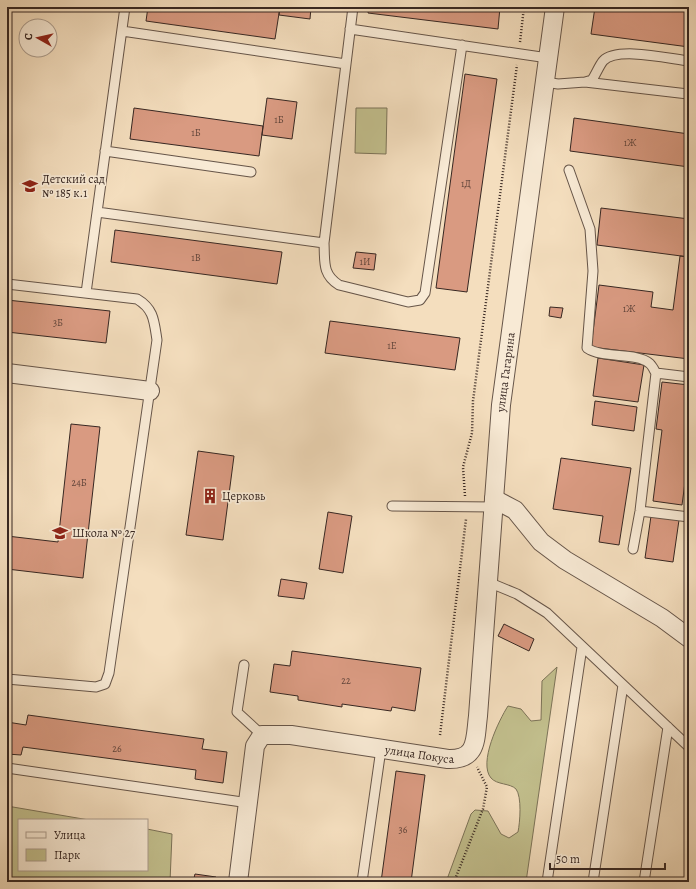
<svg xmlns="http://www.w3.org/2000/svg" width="696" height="889" font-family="Alegreya,serif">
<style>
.green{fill:#c2bf8d;stroke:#7c7358}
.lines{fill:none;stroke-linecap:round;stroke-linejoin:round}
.stream{stroke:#777f7e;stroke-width:4.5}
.building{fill:#d99a81;stroke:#372722}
.lane-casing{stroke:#665549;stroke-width:11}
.street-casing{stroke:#665549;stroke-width:20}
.path{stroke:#372722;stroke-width:2.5;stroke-dasharray:1 2;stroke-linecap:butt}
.lane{stroke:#f8ead5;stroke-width:9}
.street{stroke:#f8ead5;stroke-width:18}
.labels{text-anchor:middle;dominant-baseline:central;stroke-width:3.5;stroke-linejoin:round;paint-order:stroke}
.number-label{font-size:10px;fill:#60443a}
.poi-label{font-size:12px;fill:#372722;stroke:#f8ead5;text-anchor:start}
.street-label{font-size:12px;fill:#372722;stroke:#f8ead5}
</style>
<rect width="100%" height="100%" fill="#f4debe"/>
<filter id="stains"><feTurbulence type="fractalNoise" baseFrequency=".005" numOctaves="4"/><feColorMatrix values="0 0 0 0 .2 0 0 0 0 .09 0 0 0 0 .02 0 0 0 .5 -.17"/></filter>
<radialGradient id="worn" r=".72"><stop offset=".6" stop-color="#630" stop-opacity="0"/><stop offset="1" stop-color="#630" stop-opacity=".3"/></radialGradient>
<!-- green -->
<path class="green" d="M356 108H387L386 154 355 153Z
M557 667 526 882H446L471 814 475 810 488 811 501 834 509 838 518 832C520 822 522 797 516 789 510 783 497 785 491 778 478 763 499 720 508 706L521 709 531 721 541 720 542 681Z
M7 806 89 820H19V870H147V829L172 834 170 882H7Z"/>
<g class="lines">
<!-- stream -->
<path class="stream" d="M688 882 689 878"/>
</g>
<!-- building -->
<path class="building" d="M148 7H280L275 39 146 21Z
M280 7H311L310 19 279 15Z
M369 7H500L498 29 368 13Z
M595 7H689V47L591 34Z
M465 74 497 79 467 292 436 288Z
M267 98 297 102 292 139 262 135Z
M134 108 263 126 259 156 130 139Z
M574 118 689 134V167L570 151Z
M689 186V219L685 218Z
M601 208 689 219V257L597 245Z
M115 230 282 252 277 284 111 262Z
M356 252 376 254 374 270 353 268Z
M680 256 689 257V359L591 347 599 285 653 292 651 307 673 310Z
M7 300 110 311 106 343 7 332Z
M550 307 563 308 561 318 549 316Z
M330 321 460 338 455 370 325 353Z
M598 358 644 365 638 402 593 396Z
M662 382 689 385V452L682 505 653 501 662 430 656 429Z
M595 401 637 407 634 431 592 425Z
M71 424 100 427 83 578 7 569V536L58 542Z
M198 451 234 456 223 540 186 535Z
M561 458 631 468 619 545 599 542 603 516 553 509Z
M328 512 352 516 343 573 319 569Z
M651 516 679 520 673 562 645 558Z
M281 579 307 583 304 599 278 596Z
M504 624 534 639 529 651 498 636Z
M292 651 421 668 415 711 392 707 391 711 342 704V707L298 700V696L270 692 274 664 290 666Z
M28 715 204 739 202 749 227 752 223 783 195 779 196 770 23 747 21 755 7 754V722L26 725Z
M396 771 425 775 411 882H381Z
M195 874 216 877 215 882H193Z"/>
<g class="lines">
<defs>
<path id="lane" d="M353 7 324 243C325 262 322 274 339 285L408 302 420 300 425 293 462 45
M350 29 548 58
M122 31 346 64
M545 82 558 84 585 82 688 94 689 90
M585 82 592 80C596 74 599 66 603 61 617 46 670 59 689 61
M105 151 251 172
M569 170 590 229 593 271 587 348C603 359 636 352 649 363 652 365 654 370 656 373
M97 212 324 243
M7 284 137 299C154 309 154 321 157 340L109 673 105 684 96 687 7 679
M86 293 125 7
M392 506 494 507
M640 511 689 517
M633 549 640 511 656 373 689 377
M488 582 517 594 547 613 689 747
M244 665 237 712 262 735
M7 768 249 803
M362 882 381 749
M547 882 582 647
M593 882 623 685
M644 882 668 727"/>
<g id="street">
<path d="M7 373 150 391"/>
<path d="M494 499 515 510 541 542 565 560 662 618 689 638"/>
<path id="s1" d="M238 882 255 746 262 735H291L448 759C478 760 475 739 478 716L501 405 555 7"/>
</g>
</defs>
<!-- lane casing -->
<use href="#lane" class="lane-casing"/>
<!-- street casing -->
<use href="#street" class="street-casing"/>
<!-- path -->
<path class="path" d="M520 42 524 7
M465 496 463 467 472 433 473 401 517 65
M440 735 466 519
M454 882 483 809 487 787 477 767"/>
<!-- lane -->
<use href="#lane" class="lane"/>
<!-- street -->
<use href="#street" class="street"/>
</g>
<!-- icons -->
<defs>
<symbol id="school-bare" viewBox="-9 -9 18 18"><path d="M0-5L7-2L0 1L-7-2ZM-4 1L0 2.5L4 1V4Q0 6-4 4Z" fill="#8f2418" stroke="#f8ead5" stroke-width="2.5" paint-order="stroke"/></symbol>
<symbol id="building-bare" viewBox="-9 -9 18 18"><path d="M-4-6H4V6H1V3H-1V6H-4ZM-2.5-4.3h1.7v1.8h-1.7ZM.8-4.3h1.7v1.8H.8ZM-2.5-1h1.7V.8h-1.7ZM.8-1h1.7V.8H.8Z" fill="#8f2418" stroke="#f8ead5" stroke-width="2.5" paint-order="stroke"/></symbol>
</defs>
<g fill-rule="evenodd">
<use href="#school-bare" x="19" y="175" width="22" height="22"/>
<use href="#building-bare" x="199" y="485" width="22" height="22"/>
<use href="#school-bare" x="49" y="522" width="22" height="22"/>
</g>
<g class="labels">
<!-- number labels -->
<g class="number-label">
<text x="279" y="119">1Б</text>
<text x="196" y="132">1Б</text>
<text x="630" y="142">1Ж</text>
<text x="466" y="183">1Д</text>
<text x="196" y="257">1В</text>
<text x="365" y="261">1И</text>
<text x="629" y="308">1Ж</text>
<text x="58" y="322">3Б</text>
<text x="392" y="345">1Е</text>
<text x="79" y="482">24Б</text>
<text x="346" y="680">22</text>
<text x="117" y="748">26</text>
<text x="403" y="829">36</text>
</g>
<!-- poi labels -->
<g class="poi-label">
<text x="42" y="179">Детский сад<tspan x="42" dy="14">№ 185 к.1</tspan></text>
<text x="222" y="496">Церковь</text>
<text x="72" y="533">Школа № 27</text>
</g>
<!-- street labels -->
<g class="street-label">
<text stroke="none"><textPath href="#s1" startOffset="744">улица Гагарина</textPath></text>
<text stroke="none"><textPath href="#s1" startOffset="309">улица Покуса</textPath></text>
</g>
</g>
<!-- margin -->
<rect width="696" height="889" fill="none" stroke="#f4debe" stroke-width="24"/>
<rect x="8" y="8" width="680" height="873" fill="none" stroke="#372722" stroke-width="2"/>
<rect x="12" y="12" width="672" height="865" fill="none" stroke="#372722"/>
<!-- legend -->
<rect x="18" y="819" width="130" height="52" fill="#f8ead5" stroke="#ab9c8d"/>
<rect x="26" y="832" width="20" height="6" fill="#f8ead5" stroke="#ab9c8d"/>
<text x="54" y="839" font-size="12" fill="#372722">Улица</text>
<rect x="26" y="849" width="20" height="12" fill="#c2bf8d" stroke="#ab9c8d"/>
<text x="54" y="859" font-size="12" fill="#372722">Парк</text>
<!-- north arrow -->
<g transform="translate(38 38) rotate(278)"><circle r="19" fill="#f8ead5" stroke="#ab9c8d"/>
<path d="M0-3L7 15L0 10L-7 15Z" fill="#8f2418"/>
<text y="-6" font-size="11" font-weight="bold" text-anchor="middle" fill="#372722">С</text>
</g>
<!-- scale -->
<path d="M550 863v6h115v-6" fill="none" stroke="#372722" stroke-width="2"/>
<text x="556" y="863" font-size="12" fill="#372722" stroke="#f8ead5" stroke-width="3" paint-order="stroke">50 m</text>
<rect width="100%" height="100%" filter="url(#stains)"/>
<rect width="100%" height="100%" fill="url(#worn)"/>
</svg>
